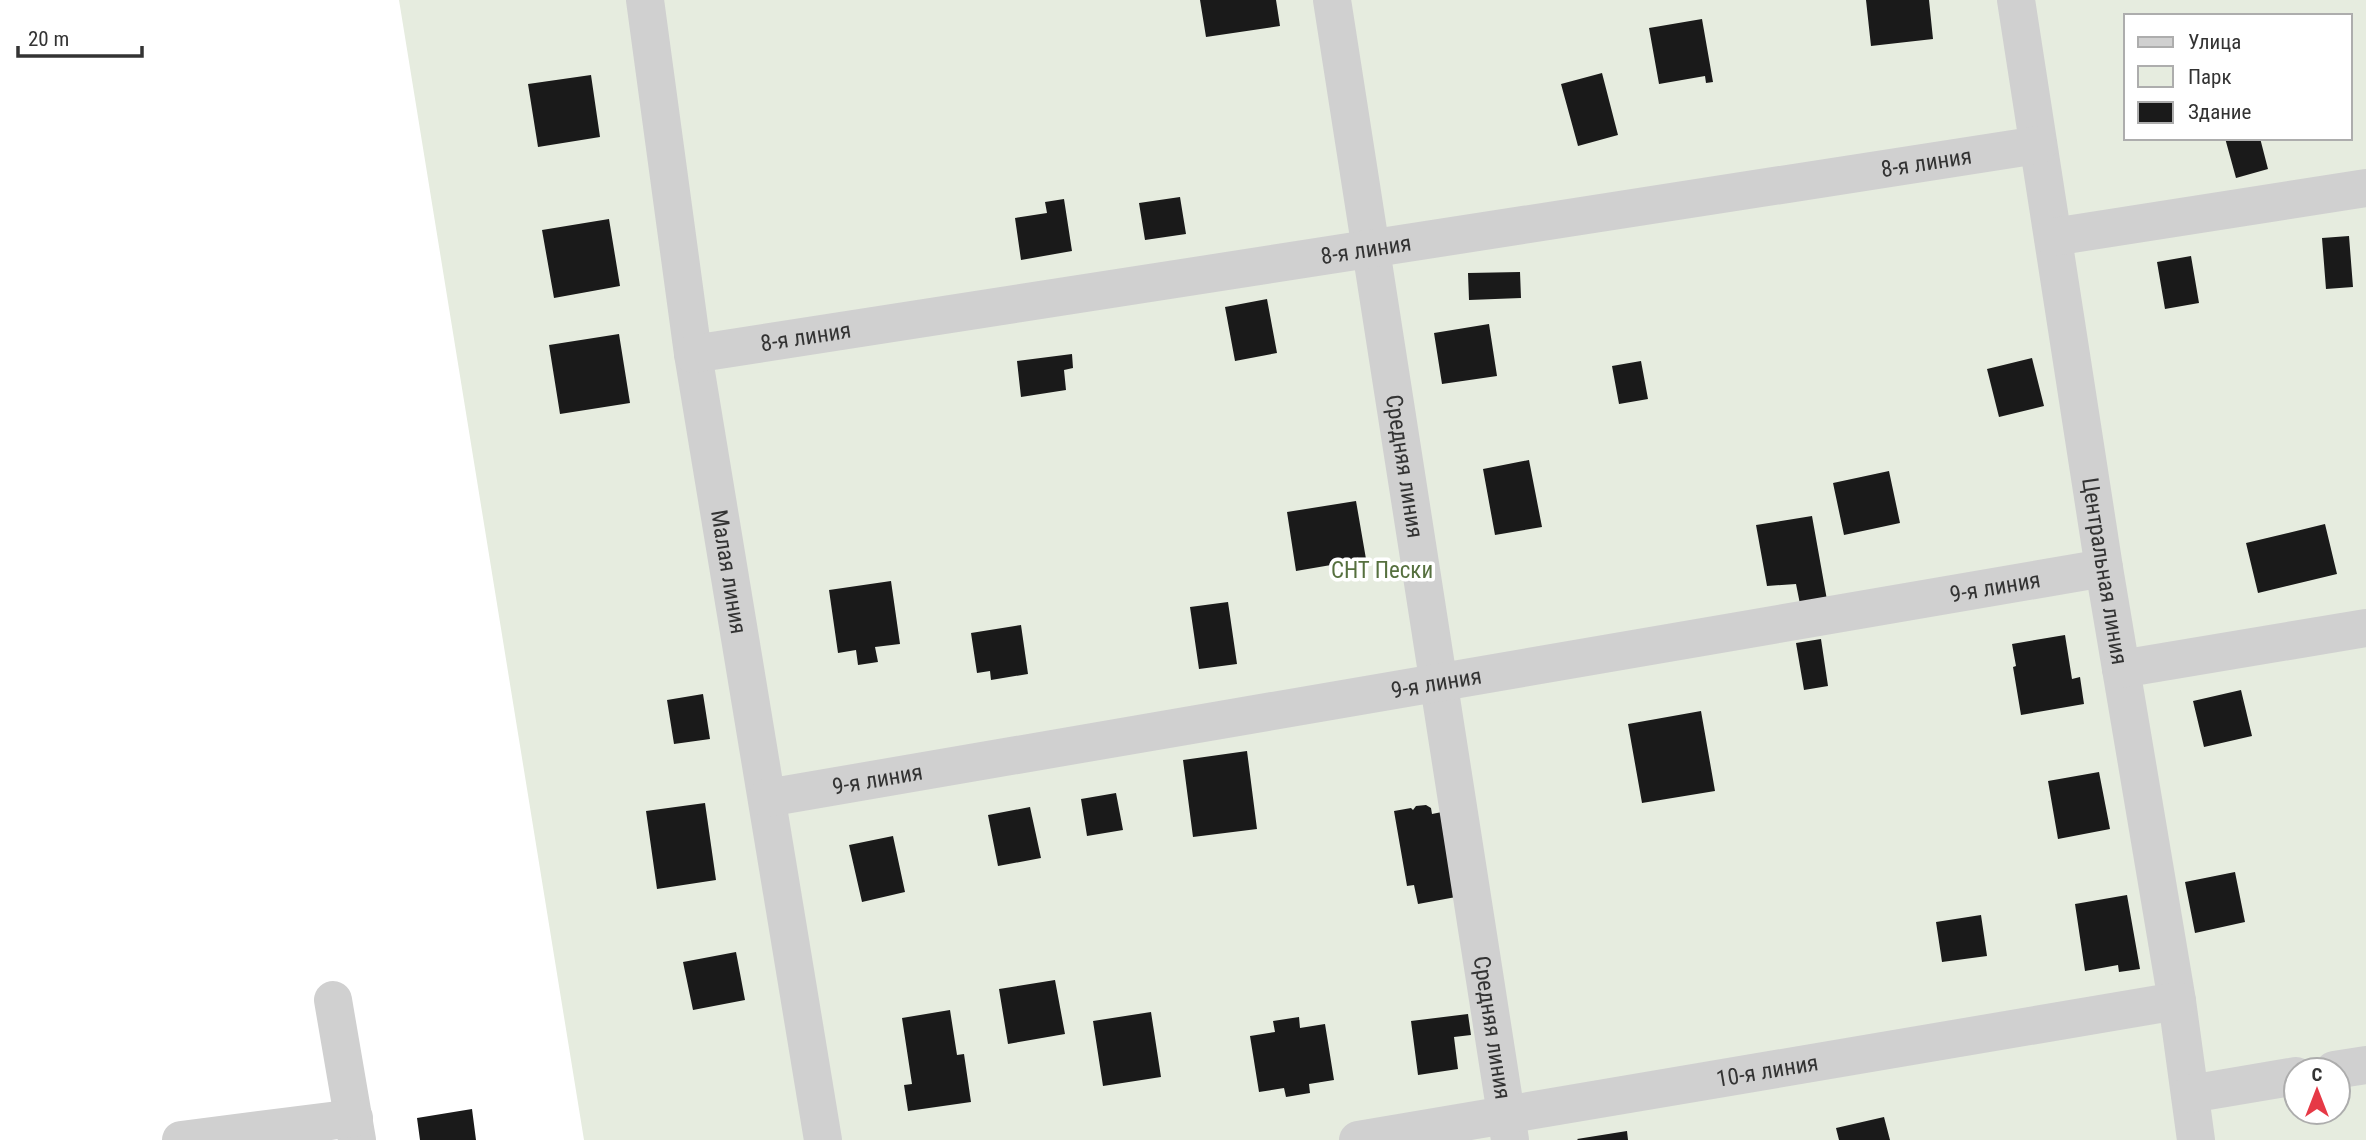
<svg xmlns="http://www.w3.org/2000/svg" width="2366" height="1140" font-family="'Roboto Condensed',sans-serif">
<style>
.green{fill:#e6ecdf;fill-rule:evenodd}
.building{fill:#1a1a1a}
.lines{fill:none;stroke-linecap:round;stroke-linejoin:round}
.minor{stroke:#d0d0d0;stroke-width:38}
.labels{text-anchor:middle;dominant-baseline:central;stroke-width:7;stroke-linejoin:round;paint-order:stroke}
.street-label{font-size:23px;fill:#333;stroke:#fff}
.park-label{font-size:23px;fill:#56703f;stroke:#fff}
</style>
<rect width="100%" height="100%" fill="#fff"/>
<!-- green -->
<path class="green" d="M399 0H2366V1140H584ZM2126 16H2350V138H2126ZM2296 1070H2338V1112H2296Z"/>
<!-- building -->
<path class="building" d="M1200 0H1276L1280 26 1206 37Z
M1866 0H1929L1933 39 1871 46Z
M1702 19 1713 82 1706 83 1705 76 1659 84 1649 28Z
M1602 73 1618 135 1578 146 1561 84Z
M591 75 600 137 538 147 528 84Z
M2225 138H2260L2268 169 2236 178Z
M1180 197 1186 234 1145 240 1139 203Z
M1064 199 1072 251 1021 260 1015 218 1047 213 1045 202Z
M609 219 620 286 554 298 542 230Z
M2349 236 2353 287 2326 289 2322 238Z
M2191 256 2199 303 2165 309 2157 262Z
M1520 272 1521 298 1469 300 1468 273Z
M1267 299 1277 353 1235 361 1225 307Z
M1489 324 1497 376 1442 384 1434 333Z
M619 334 630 403 560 414 549 345Z
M1072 354 1073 368 1064 370 1066 390 1021 397 1017 361Z
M2032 358 2044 406 1999 417 1987 369Z
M1641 361 1648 399 1619 404 1612 366Z
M1529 460 1542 527 1495 535 1483 469Z
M1889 471 1900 523 1844 535 1833 483Z
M1356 501 1366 559 1296 571 1287 512Z
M1812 516 1827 600 1800 604 1796 584 1767 586 1756 525Z
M2325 524 2337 574 2258 593 2246 543Z
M891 581 900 644 875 647 878 662 858 665 856 650 838 653 829 590Z
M1228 602 1237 664 1199 669 1190 607Z
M1021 625 1028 674 991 680 990 671 977 673 971 633Z
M2065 635 2072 679 2080 677 2084 704 2021 715 2013 667 2016 666 2012 644Z
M1821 639 1828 686 1804 690 1796 643Z
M2241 690 2252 736 2204 747 2193 701Z
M703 694 710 739 674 744 667 700Z
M1701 711 1715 791 1642 803 1628 724Z
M1247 751 1257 829 1193 837 1183 760Z
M2099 772 2110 829 2058 839 2048 781Z
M1116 793 1123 830 1087 836 1081 799Z
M705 803 716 880 657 889 646 811Z
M1426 805 1431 808 1432 814 1442 812 1456 897 1418 904 1414 885 1407 886 1394 811 1411 808 1413 810 1416 806Z
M1030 807 1041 858 998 866 988 815Z
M893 836 905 892 862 902 849 845Z
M2235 872 2245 922 2195 933 2185 882Z
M2127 895 2140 969 2119 972 2118 965 2085 971 2075 904Z
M1981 915 1987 956 1942 962 1936 922Z
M736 952 745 1000 693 1010 683 962Z
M1055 980 1065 1034 1008 1044 999 989Z
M950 1010 957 1055 964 1054 971 1102 908 1111 904 1085 912 1084 902 1018Z
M1151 1012 1161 1077 1103 1086 1093 1021Z
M1468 1014 1471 1035 1454 1037 1458 1069 1418 1075 1411 1021Z
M1299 1017 1300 1028 1325 1024 1334 1080 1309 1084 1310 1093 1286 1097 1284 1088 1259 1092 1250 1036 1275 1032 1273 1021Z
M472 1109 476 1140H420L417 1118Z
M1884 1117 1890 1140H1839L1836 1128Z
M1627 1131 1628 1140H1578L1577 1139Z"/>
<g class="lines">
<!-- minor -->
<g class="minor">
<path id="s1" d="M645 0 693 354 823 1140"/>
<path id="s2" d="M1332 0 1510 1140"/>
<path id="s3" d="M2016 0 2104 568 2177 1001 2196 1140"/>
<path d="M2053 237 2366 188"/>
<path id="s4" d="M693 354 2038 145"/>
<path d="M2121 669 2366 628"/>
<path id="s5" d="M767 798 2104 568"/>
<path d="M333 1000 357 1140"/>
<path d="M2334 1070 2366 1065"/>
<path d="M2190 1094 2296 1076"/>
<path d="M181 1140 354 1118"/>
<path id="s6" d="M1358 1140 2177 1001"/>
</g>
</g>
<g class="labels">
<!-- street labels -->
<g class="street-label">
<text stroke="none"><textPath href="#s4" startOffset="1248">8-я линия</textPath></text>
<text stroke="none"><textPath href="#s4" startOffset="681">8-я линия</textPath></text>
<text stroke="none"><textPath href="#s4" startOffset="114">8-я линия</textPath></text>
<text stroke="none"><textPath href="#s2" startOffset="472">Средняя линия</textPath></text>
<text stroke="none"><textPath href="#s3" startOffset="578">Центральная линия</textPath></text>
<text stroke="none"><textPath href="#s1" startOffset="578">Малая линия</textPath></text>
<text stroke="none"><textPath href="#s5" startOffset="1246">9-я линия</textPath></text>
<text stroke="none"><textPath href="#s5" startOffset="679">9-я линия</textPath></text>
<text stroke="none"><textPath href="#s5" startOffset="112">9-я линия</textPath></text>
<text stroke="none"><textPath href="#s2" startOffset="1040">Средняя линия</textPath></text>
<text stroke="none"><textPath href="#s6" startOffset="415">10-я линия</textPath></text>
</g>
<!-- park labels -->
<g class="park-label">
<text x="1382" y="570">СНТ Пески</text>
</g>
</g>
<!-- legend -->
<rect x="2124" y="14" width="228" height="126" fill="#ffffff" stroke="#adadad" stroke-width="2"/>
<rect x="2138" y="37" width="35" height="10" fill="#d0d0d0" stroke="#adadad" stroke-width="2"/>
<text x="2188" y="49" font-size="21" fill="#333333">Улица</text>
<rect x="2138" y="66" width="35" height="21" fill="#e6ecdf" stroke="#adadad" stroke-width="2"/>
<text x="2188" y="84" font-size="21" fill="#333333">Парк</text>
<rect x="2138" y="102" width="35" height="21" fill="#1a1a1a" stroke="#adadad" stroke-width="2"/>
<text x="2188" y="119" font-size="21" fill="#333333">Здание</text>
<!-- north arrow -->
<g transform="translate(2317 1091)"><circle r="33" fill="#ffffff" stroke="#adadad" stroke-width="2"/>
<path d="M0-5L12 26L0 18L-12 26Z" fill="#e63946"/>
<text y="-10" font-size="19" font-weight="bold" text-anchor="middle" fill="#333333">С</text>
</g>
<!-- scale -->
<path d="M18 46v10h124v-10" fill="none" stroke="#333333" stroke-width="3.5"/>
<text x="28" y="46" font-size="21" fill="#333333" stroke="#ffffff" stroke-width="5" paint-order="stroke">20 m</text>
</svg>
